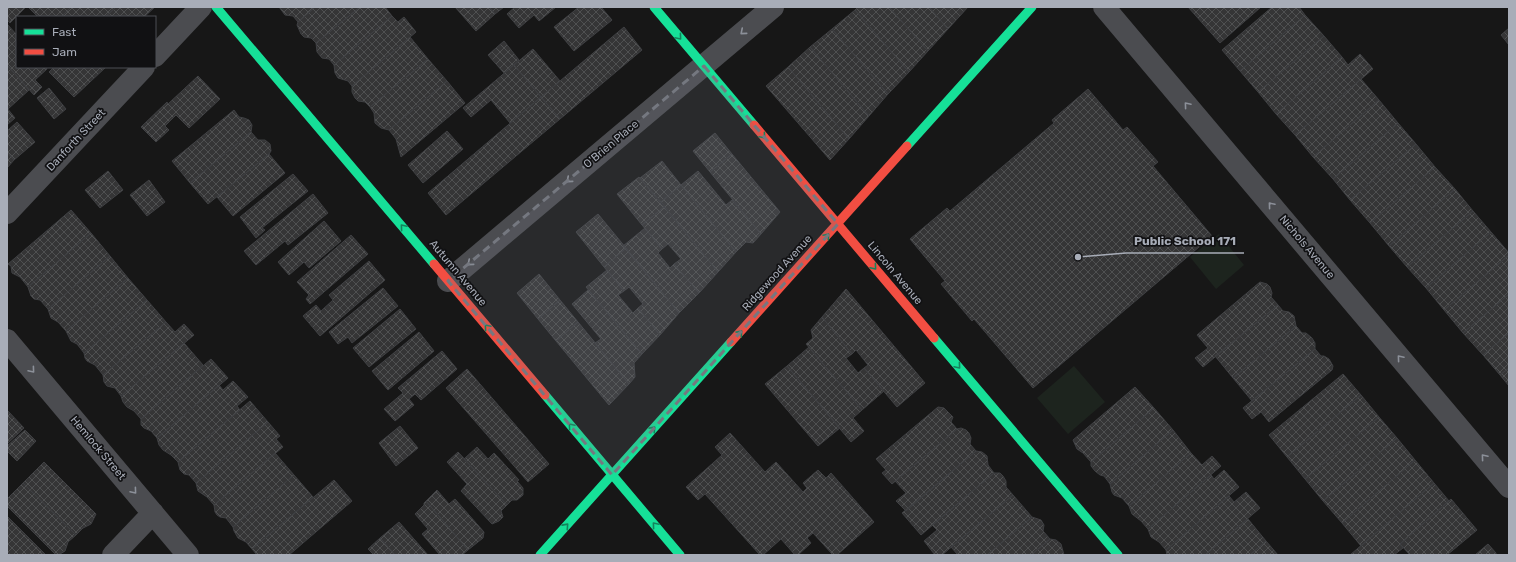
<svg xmlns="http://www.w3.org/2000/svg" width="1516" height="562" font-family="Rubik,sans-serif">
<style>
.pitch{fill:#1d241e}
.building{fill:url(#building-cross-hatch);stroke:#3f4043}
.lines{fill:none;stroke-linecap:round;stroke-linejoin:round}
.street{stroke:#4b4c50;stroke-width:22}
.fast{stroke:#16e098;stroke-width:9}
.jam{stroke:#f24e42;stroke-width:9}
.oneway{stroke:#8c9099}
.oneway2{stroke:#14835c}
.marked{fill:#757880;fill-opacity:0.2;stroke:#757880;stroke-width:3;stroke-dasharray:8 5;stroke-linejoin:round}
.labels{text-anchor:middle;dominant-baseline:central;stroke-width:3.5;stroke-linejoin:round;paint-order:stroke}
.street-label{font-size:11px;fill:#a8adb8;stroke:#111113}
.leader{fill:none;stroke:#a8adb8;stroke-width:1.5}
.callout-dot{fill:#a8adb8;stroke:#111113;stroke-width:1.5}
.callout-label{font-size:12px;text-anchor:middle;font-weight:bold;fill:#a8adb8;stroke:#111113;stroke-width:3.5;stroke-linejoin:round;paint-order:stroke}
</style>
<defs>
<pattern id="building-cross-hatch" width="8" height="8" patternUnits="userSpaceOnUse"><rect width="8" height="8" fill="#353536"/><path d="M0 0l8 8M0 8l8-8" fill="none" stroke="#4f5051"/></pattern>
</defs>
<rect width="100%" height="100%" fill="#171717"/>
<!-- pitch -->
<path class="pitch" d="M1219 234 1244 265 1216 289 1190 257Z
M1074 366 1105 402 1068 434 1037 398Z"/>
<!-- building -->
<path class="building" d="M7 7H26L10 23 7 20Z
M28 7H71L61 17H38Z
M71 7H116L105 17H65L63 15Z
M116 7H155L144 17H105Z
M279 7H315L298 22 293 16 285 15Z
M315 7H360L316 43 311 38 304 37 301 34 297 25 298 22Z
M360 7H385L392 16 334 65 329 59 322 58 317 52 316 43Z
M455 7H489L495 14 476 31Z
M489 7H504L495 14Z
M515 7H556L539 21 534 15 519 28 507 14Z
M579 7H601L612 20 574 51 554 27Z
M858 7H889L928 51 909 72 855 10Z
M889 7H929L948 29 928 51Z
M929 7H968L948 29Z
M1188 7H1261L1220 43Z
M1272 7H1299L1305 15 1240 71 1222 50Z
M855 10 909 72 888 94 832 29Z
M1305 15 1324 36 1258 92 1240 71Z
M392 16 398 22 404 17 416 32 352 86 348 81 338 78 335 73 334 65Z
M7 24 17 35V67H46L47 69 35 80 42 87 34 95 7 65Z
M624 27 642 50 560 119 541 97Z
M1509 28V45L1501 35Z
M832 29 888 94 869 116 810 47Z
M1324 36 1342 57 1276 114 1258 92Z
M410 37 428 59 370 107 365 102 358 101 355 98 352 92V86Z
M504 41 519 60 504 73 488 55Z
M810 47 869 116 849 139 788 67Z
M533 49 560 81 541 97 514 65Z
M1360 54 1373 69 1295 135 1276 114 1342 57 1348 65Z
M428 59 447 81 389 130 381 128 375 123 374 113 370 107Z
M7 65 29 90 8 109 7 108Z
M514 65 541 97 510 123 491 100 471 117 463 108Z
M54 67H106L74 97 49 72Z
M788 67 849 139 830 160 766 86Z
M198 76 220 99 189 128 176 115 165 126 169 130 156 142 141 127 167 102 168 104Z
M1361 79 1379 100 1313 157 1295 135Z
M447 81 465 103 401 157 396 139 389 130Z
M49 88 66 109 54 119 37 98Z
M1088 89 1123 130 1127 127 1158 162 1153 166 1212 236 1033 388 974 319 972 321 941 284 945 281 910 239 947 208 950 211 1054 123 1052 120Z
M541 97 560 119 446 215 428 193Z
M1379 100 1398 123 1333 179 1313 157Z
M7 108 15 118 7 125Z
M234 110 239 117 244 118 249 120 252 125 251 132 190 183 172 161Z
M17 122 35 142 14 160 7 152V131Z
M1398 123 1416 144 1350 200 1333 179Z
M447 131 463 149 423 183 408 165Z
M251 132 258 140H265L270 144 271 151 269 154 208 204 190 183Z
M715 133 732 154 710 172 693 151Z
M1416 144 1435 167 1370 223 1350 200Z
M7 152 14 160 7 168Z
M269 154 285 173 233 216 217 197Z
M732 154 780 212 761 234 710 172Z
M662 161 681 185 661 202 640 178Z
M1435 167 1455 189 1389 246 1370 223Z
M108 171 123 190 100 208 85 190Z
M698 171 726 205 732 200 761 234 753 243 746 242 736 252 681 185Z
M293 174 308 191 262 228 265 230 256 238 240 217Z
M639 177 664 207 642 225 617 194Z
M149 180 165 202 147 216 130 195Z
M681 185 736 252 718 272 661 202Z
M1455 189 1473 211 1407 267 1389 246Z
M313 194 328 213 288 245 285 241 256 265 244 251Z
M664 207 718 272 699 293 674 264 681 259 668 244 662 249 642 225Z
M71 210 91 233 28 287 20 277 12 273 11 266 8 264Z
M1473 211 1491 232 1426 288 1407 267Z
M598 214 626 248 604 267 576 232Z
M324 221 341 241 309 268 304 262 289 275 278 262Z
M645 228 662 249 658 253 670 268 674 264 699 293 679 313 623 246Z
M1491 232 1509 253V255L1444 310 1426 288Z
M91 233 110 256 48 309 40 300 34 299 31 296 28 287Z
M351 235 368 254 310 304 306 299 309 295 297 282Z
M626 248 679 313 660 335 638 308 643 304 629 287 624 291 604 267Z
M1509 255V294L1463 333 1444 310Z
M110 256 128 278 66 331 58 322 51 318 48 309Z
M369 261 385 280 320 336 303 316 316 305 321 311 333 300 329 295Z
M607 270 624 291 618 295 633 313 638 308 660 335 642 354 586 287Z
M539 274 560 300 538 319 517 293Z
M128 278 147 300 84 353 77 344 71 341 66 331Z
M1260 282 1267 284 1270 287 1272 293 1271 297 1278 305 1203 367 1195 358 1208 348 1197 335Z
M383 288 398 306 352 343 348 337 338 344 329 332Z
M846 289 925 383 897 407 864 368 868 365 856 350 852 354 822 317Z
M588 290 642 354 634 363 635 377 629 384 595 343 601 339 572 304Z
M1509 294V333L1483 355 1463 333Z
M147 300 166 322 103 375 95 365 87 361 85 358 84 353Z
M560 300 578 322 556 341 538 319Z
M1278 305 1283 311 1289 312 1294 316 1296 326 1233 378 1215 356Z
M400 309 416 329 369 367 353 348Z
M822 317 852 354 846 358 858 373 864 368 884 391 862 410 806 344 813 338 811 330Z
M166 322 175 332 184 324 194 335 121 396 115 388 107 386 104 382 103 375Z
M578 322 629 384 609 405 556 341Z
M1296 326 1302 333H1306L1312 338 1315 343V349L1252 401 1233 378Z
M419 332 434 351 388 390 372 371Z
M1509 333V368L1500 375 1483 355Z
M184 343 203 365 141 419 134 411 127 407 123 402 121 396Z
M809 347 862 410 853 418 864 431 851 442 787 366Z
M1315 349 1321 356H1324L1329 359 1333 366 1332 370 1269 422 1261 412 1252 419 1243 408Z
M442 351 457 369 421 400 415 394 409 399 414 405 395 421 384 409 403 393 398 388Z
M211 359 228 378 157 438 151 431 144 428 141 425V419Z
M787 366 840 428 818 446 765 384Z
M1509 368V386L1500 375Z
M467 369 549 464 528 482 446 388Z
M1343 374 1361 395 1287 457 1269 435Z
M233 381 248 397 237 406 240 410 178 462 171 455 163 450 159 445 157 438 219 385 223 390Z
M1135 387 1154 408 1091 462 1083 453 1077 449 1073 440Z
M1361 395 1379 417 1305 479 1287 457Z
M250 401 268 422 196 483 189 475 184 474 180 470 178 462Z
M938 407 944 408 953 417 951 422 957 429 892 484 882 473 886 470 876 459Z
M1154 408 1173 430 1110 484 1104 476 1100 475 1095 471 1091 466V462Z
M7 410 24 428 7 444Z
M1379 417 1397 438 1323 501 1305 479Z
M268 422 280 436 276 439 283 447 214 505 207 497 198 491 196 483Z
M400 426 418 448 396 466 379 443Z
M961 428 966 430 969 433 971 438 970 444 976 451 906 511 896 501 906 493 895 481 957 429Z
M25 430 36 441 17 461 7 451V446Z
M1173 430 1191 453 1129 506 1122 498 1114 495 1112 492 1110 484Z
M730 433 765 472 776 462 803 492 807 488 803 483 818 470 826 478 831 473 874 522 837 555H833L813 533 807 538 811 543 798 555H795L781 539 763 555H760L705 494 698 500 686 487 722 455 715 447Z
M1397 438 1415 460 1342 523 1323 501Z
M477 447 488 459 494 453 519 480 517 481 523 488V495L517 500H512L507 505 464 459Z
M976 451 982 452 987 456 988 465 994 473 921 535 902 513Z
M458 452 507 505 501 511 503 517 499 521 492 524 461 491 467 484 447 462Z
M275 453 294 475 233 527 226 518 220 517 217 515 215 512 214 505Z
M1191 453 1202 465 1212 456 1221 466 1148 529 1141 521 1132 514 1129 506Z
M1415 460 1434 483 1361 546 1342 523Z
M44 462 96 514 91 524 83 528 76 535 23 483Z
M1224 470 1239 487 1166 550 1159 542 1151 537 1148 529 1211 475 1214 479Z
M994 473H1000L1003 476 1006 481V487L1013 495 942 555H935L924 541 937 530 932 525Z
M294 475 313 497 252 549 246 542 238 538 234 531 233 527Z
M334 480 352 501 289 555H257L252 549Z
M23 483 76 535 68 542 65 551 60 554 56 555 7 506V499Z
M1434 483 1449 501 1400 544 1403 548 1394 555H1350Z
M437 490 449 504 455 499 484 532 483 538 468 550 426 501Z
M1246 492 1260 508 1205 555H1167L1166 550 1229 496 1234 502Z
M1013 495 1032 517 987 555H958L951 547Z
M1451 499 1477 530 1447 555H1410L1400 544Z
M426 501 468 550 462 555H440L422 534 428 529 415 514 424 505V503Z
M7 516 46 555H10L7 551Z
M1032 517 1041 520 1044 525 1043 531 1050 539 1031 555H987Z
M1248 519 1266 541 1250 555H1205Z
M399 522 428 555H395L380 538Z
M380 538 395 555H374L368 549Z
M1050 539 1056 540 1061 544 1064 555H1031Z
M1266 541 1278 555H1250Z
M1488 544 1496 553V555H1475Z"/>
<g class="lines">
<!-- street -->
<path class="street" d="M1104 7 1509 487
M155 56 201 7
M7 213 144 67
M448 281 773 7
M7 340 188 555
M113 555 153 513"/>
<!-- fast -->
<path class="fast" d="M216 7 434 264
M654 7 754 125
M907 146 1032 7
M934 338 1118 555
M545 395 680 555
M540 555 731 342"/>
<!-- jam -->
<path class="jam" d="M754 125 934 338
M434 264 545 395
M731 342 907 146"/>
</g>
<!-- one-way arrows -->
<defs><path id="oneway-chevron" d="M-2-3.5L2.5 0L-2 3.5" fill="none" stroke-width="1.6" stroke-linecap="round" stroke-linejoin="round"/></defs>
<g class="oneway">
<use href="#oneway-chevron" transform="translate(743 32) rotate(140)"/>
<use href="#oneway-chevron" transform="translate(1187 105) rotate(-130)"/>
<use href="#oneway-chevron" transform="translate(569 180) rotate(140)"/>
<use href="#oneway-chevron" transform="translate(1271 205) rotate(-130)"/>
<use href="#oneway-chevron" transform="translate(470 263) rotate(140)"/>
<use href="#oneway-chevron" transform="translate(1400 358) rotate(-130)"/>
<use href="#oneway-chevron" transform="translate(32 370) rotate(50)"/>
<use href="#oneway-chevron" transform="translate(1484 457) rotate(-130)"/>
<use href="#oneway-chevron" transform="translate(134 491) rotate(50)"/>
</g>
<g class="oneway2">
<use href="#oneway-chevron" transform="translate(679 37) rotate(50)"/>
<use href="#oneway-chevron" transform="translate(763 136) rotate(50)"/>
<use href="#oneway-chevron" transform="translate(403 227) rotate(-130)"/>
<use href="#oneway-chevron" transform="translate(827 236) rotate(-49)"/>
<use href="#oneway-chevron" transform="translate(874 267) rotate(50)"/>
<use href="#oneway-chevron" transform="translate(487 327) rotate(-130)"/>
<use href="#oneway-chevron" transform="translate(740 333) rotate(-48)"/>
<use href="#oneway-chevron" transform="translate(958 366) rotate(50)"/>
<use href="#oneway-chevron" transform="translate(571 426) rotate(-130)"/>
<use href="#oneway-chevron" transform="translate(653 429) rotate(-48)"/>
<use href="#oneway-chevron" transform="translate(655 525) rotate(-130)"/>
<use href="#oneway-chevron" transform="translate(566 526) rotate(-48)"/>
</g>
<!-- marked area -->
<path class="marked" d="M704 66 838 224 612 475 448 281Z"/>
<g class="labels">
<!-- street labels -->
<g class="street-label">
<text transform="translate(76 140) rotate(-47)">Danforth Street</text>
<text transform="translate(611 144) rotate(-40)">O'Brien Place</text>
<text transform="translate(1307 247) rotate(50)">Nichols Avenue</text>
<text transform="translate(458 273) rotate(50)">Autumn Avenue</text>
<text transform="translate(777 273) rotate(-48)">Ridgewood Avenue</text>
<text transform="translate(895 273) rotate(50)">Lincoln Avenue</text>
<text transform="translate(98 448) rotate(50)">Hemlock Street</text>
</g>
</g>
<!-- callouts -->
<path class="leader" d="M1078 257L1126 253H1244"/>
<circle class="callout-dot" cx="1078" cy="257" r="4"/>
<g class="callout-label">
<text x="1185" y="245">Public School 171</text>
</g>
<!-- border -->
<rect width="1516" height="562" fill="none" stroke="#a8adb8" stroke-width="16"/>
<!-- legend -->
<rect x="16" y="16" width="140" height="52" fill="#111113" stroke="#4d4f55"/>
<rect x="24" y="29" width="20" height="6" fill="#16e098" stroke="#4d4f55"/>
<text x="52" y="36" font-size="12" fill="#a8adb8">Fast</text>
<rect x="24" y="49" width="20" height="6" fill="#f24e42" stroke="#4d4f55"/>
<text x="52" y="56" font-size="12" fill="#a8adb8">Jam</text>
</svg>
